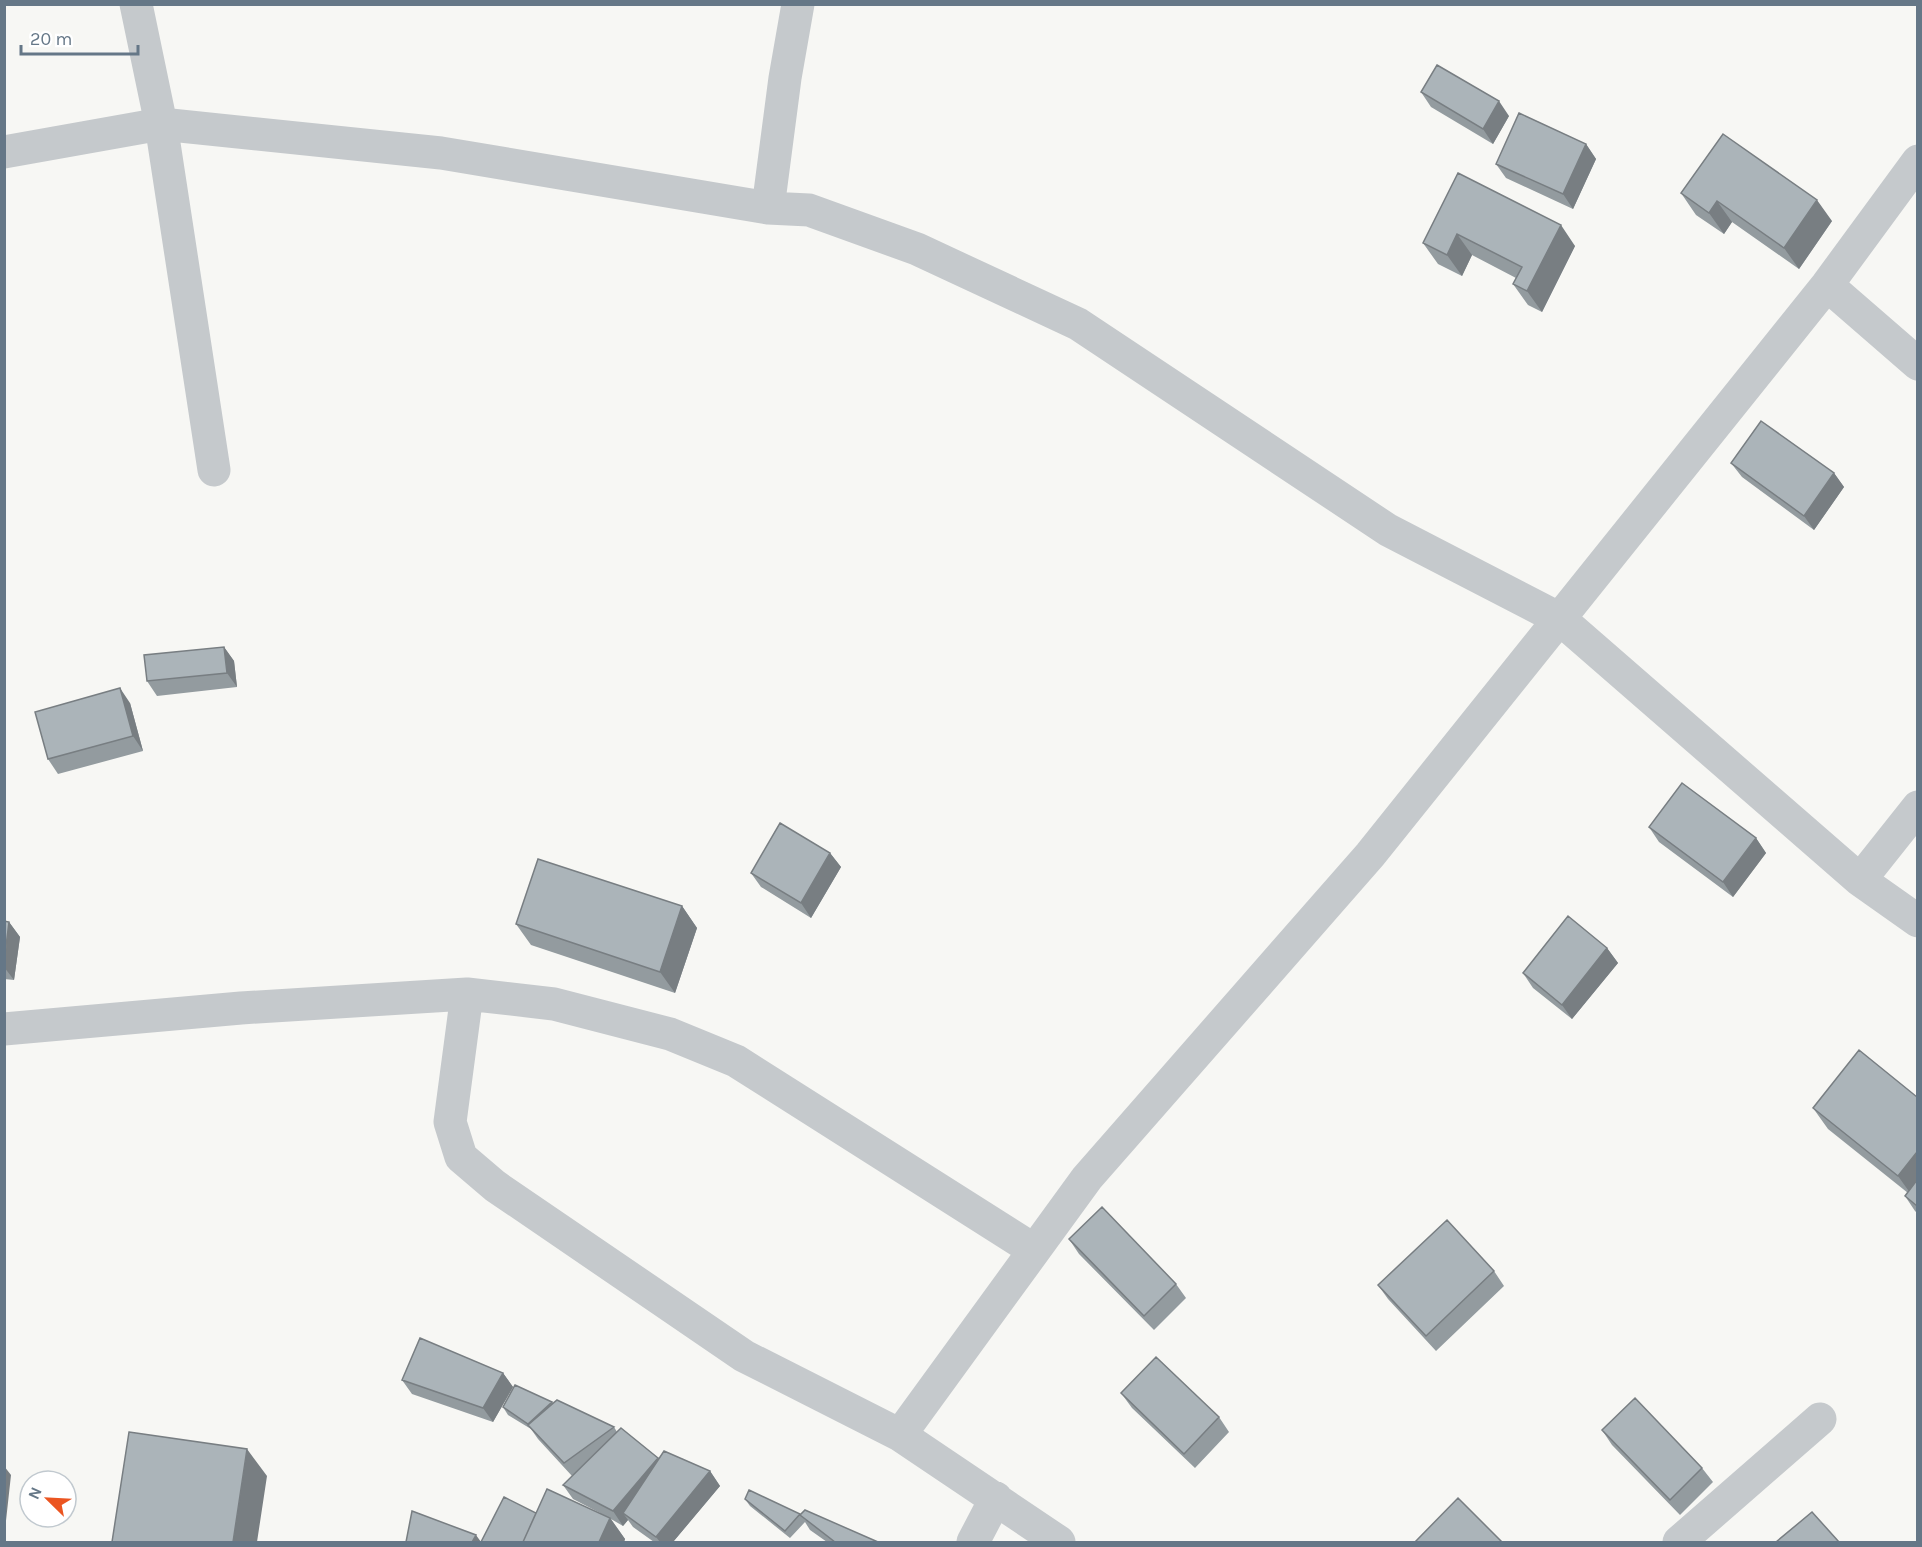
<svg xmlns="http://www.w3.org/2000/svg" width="1922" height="1547" font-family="Karla,sans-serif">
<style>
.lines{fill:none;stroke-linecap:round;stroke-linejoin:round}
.minor{stroke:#c5c9cc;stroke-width:33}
.wall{fill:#939b9f}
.shaded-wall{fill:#787e82}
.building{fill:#abb4b9;stroke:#787e82;stroke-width:1.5}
</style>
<rect width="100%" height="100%" fill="#f7f7f4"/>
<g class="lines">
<!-- minor -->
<path class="minor" d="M136 4 161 124 214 470
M4 152 161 124 441 153 768 208 809 210 917 249 1078 324 1388 530 1560 619 1860 880 1918 921
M768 208 785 78 798 4
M1827 285 1918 364
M1860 880 1918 807
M467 994 450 1122 461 1157 495 1186 744 1356 900 1435 1059 1542
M4 1029 241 1008 467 994 554 1004 670 1034 736 1061 1034 1250
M900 1435 1087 1178 1370 855 1827 285 1918 161
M973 1542 996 1498
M1679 1542 1820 1419"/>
</g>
<!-- wall -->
<path class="wall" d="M1421 92 1509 116 1493 144 1431 107Z
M1586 144 1596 159 1573 209 1506 178 1496 164Z
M1458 173 1575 246 1542 312 1528 305 1513 284 1516 278 1472 255 1462 276 1438 264 1423 243Z
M1681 193 1832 221 1799 269 1732 222 1724 234 1696 215Z
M1731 463 1834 473 1844 487 1814 530 1742 477Z
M224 647 234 661 237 687 157 696 147 681Z
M130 703 143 751 58 774 48 759Z
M1649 827 1756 838 1766 853 1733 897 1659 842Z
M830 853 841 867 811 918 761 887 751 873Z
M682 906 697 928 675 993 531 945 516 924Z
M4 921 9 922 20 937 14 980 4 979Z
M1607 948 1618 963 1572 1019 1533 988 1523 973Z
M1917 1097V1213L1915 1211 1905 1196 1908 1193 1828 1129 1813 1108Z
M1069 1239 1176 1284 1186 1298 1154 1330 1079 1254Z
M1494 1271 1504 1286 1436 1351 1388 1299 1378 1285Z
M503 1373 513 1387 493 1422 412 1394 402 1380Z
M1121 1393 1219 1417 1229 1432 1195 1468 1132 1408Z
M552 1402 553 1403 614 1427 617 1432 659 1458 710 1471 720 1486 673 1542H654L633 1527 628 1520 623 1526 611 1519 625 1539 624 1542H481L536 1513H600L573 1499 563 1485 572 1476 538 1439 531 1429 508 1415 503 1407Z
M1602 1430 1702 1468 1713 1482 1680 1515 1612 1445Z
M745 1499 801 1515 878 1542H827L810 1530 805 1522 790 1538 750 1506Z"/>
<!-- shaded-wall -->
<path class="shaded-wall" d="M1499 101 1509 116 1493 144 1483 129Z
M1586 144 1596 159 1573 209 1563 194Z
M1817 200 1832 221 1799 269 1784 248Z
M1717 201 1732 222 1724 234 1709 213Z
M1561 225 1575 246 1542 312 1527 291Z
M1457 234 1472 255 1462 276 1447 255Z
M1834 473 1844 487 1814 530 1804 516Z
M224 647 234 661 237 687 227 673Z
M120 688 130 703 143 751 133 736Z
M1756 838 1766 853 1733 897 1723 882Z
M830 853 841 867 811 918 801 903Z
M682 906 697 928 675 993 660 972Z
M9 922 20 937 14 980 4 967Z
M1607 948 1618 963 1572 1019 1562 1005Z
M1917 1152V1192L1913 1197 1898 1176Z
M503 1373 513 1387 493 1422 483 1408Z
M247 1449 267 1476 257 1542H233Z
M658 1458 669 1472 623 1513 628 1520 623 1526 613 1511Z
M4 1466 11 1475 4 1539Z
M710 1471 720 1486 673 1542H660L656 1537Z
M610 1518 625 1539 624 1542H599Z
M476 1535 481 1542H472Z"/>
<!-- building -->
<path class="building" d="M1437 65 1499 101 1483 129 1421 92Z
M1519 113 1586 144 1563 194 1496 164Z
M1723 134 1817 200 1784 248 1717 201 1709 213 1681 193Z
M1458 173 1561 225 1527 291 1513 284 1522 267 1457 234 1447 255 1423 243Z
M1761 421 1834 473 1804 516 1731 463Z
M224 647 227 673 147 681 144 655Z
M120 688 133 736 48 759 35 712Z
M1682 783 1756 838 1723 882 1649 827Z
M780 823 830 853 801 903 751 873Z
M538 859 682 906 660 972 516 924Z
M1568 916 1607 948 1562 1005 1523 973Z
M4 921 9 922 4 962Z
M1859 1050 1917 1097V1152L1898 1176 1813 1108Z
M1917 1180V1206L1905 1196Z
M1102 1207 1176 1284 1144 1316 1069 1239Z
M1447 1220 1494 1271 1426 1336 1378 1285Z
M420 1338 503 1373 483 1408 402 1380Z
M1156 1357 1219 1417 1184 1454 1121 1393Z
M515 1385 552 1402 528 1424 503 1407Z
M1635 1398 1702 1468 1670 1500 1602 1430Z
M557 1400 614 1427 564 1463 528 1425Z
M621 1428 658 1458 613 1511 563 1485Z
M129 1432 247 1449 233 1542H112Z
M664 1451 710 1471 656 1537 623 1513Z
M547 1489 610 1518 599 1542H523Z
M749 1490 800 1514 785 1531 745 1499Z
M504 1497 536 1513 523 1542H481Z
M1458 1498 1502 1542H1415Z
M805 1510 878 1542H835L800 1515Z
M412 1511 476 1535 472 1542H406Z
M1812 1512 1839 1542H1776Z"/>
<!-- border -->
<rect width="1922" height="1547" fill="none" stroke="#657787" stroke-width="12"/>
<!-- north arrow -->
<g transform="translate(48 1499) rotate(294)"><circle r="28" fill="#ffffff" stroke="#c1c9cf" stroke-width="1.5"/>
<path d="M0-4.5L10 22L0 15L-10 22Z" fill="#eb5521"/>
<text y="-9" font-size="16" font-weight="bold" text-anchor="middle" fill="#657787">N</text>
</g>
<!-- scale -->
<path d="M21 45v9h117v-9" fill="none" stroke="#657787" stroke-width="3"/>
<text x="30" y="45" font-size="18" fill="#657787" stroke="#ffffff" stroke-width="4.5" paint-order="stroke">20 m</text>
</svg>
